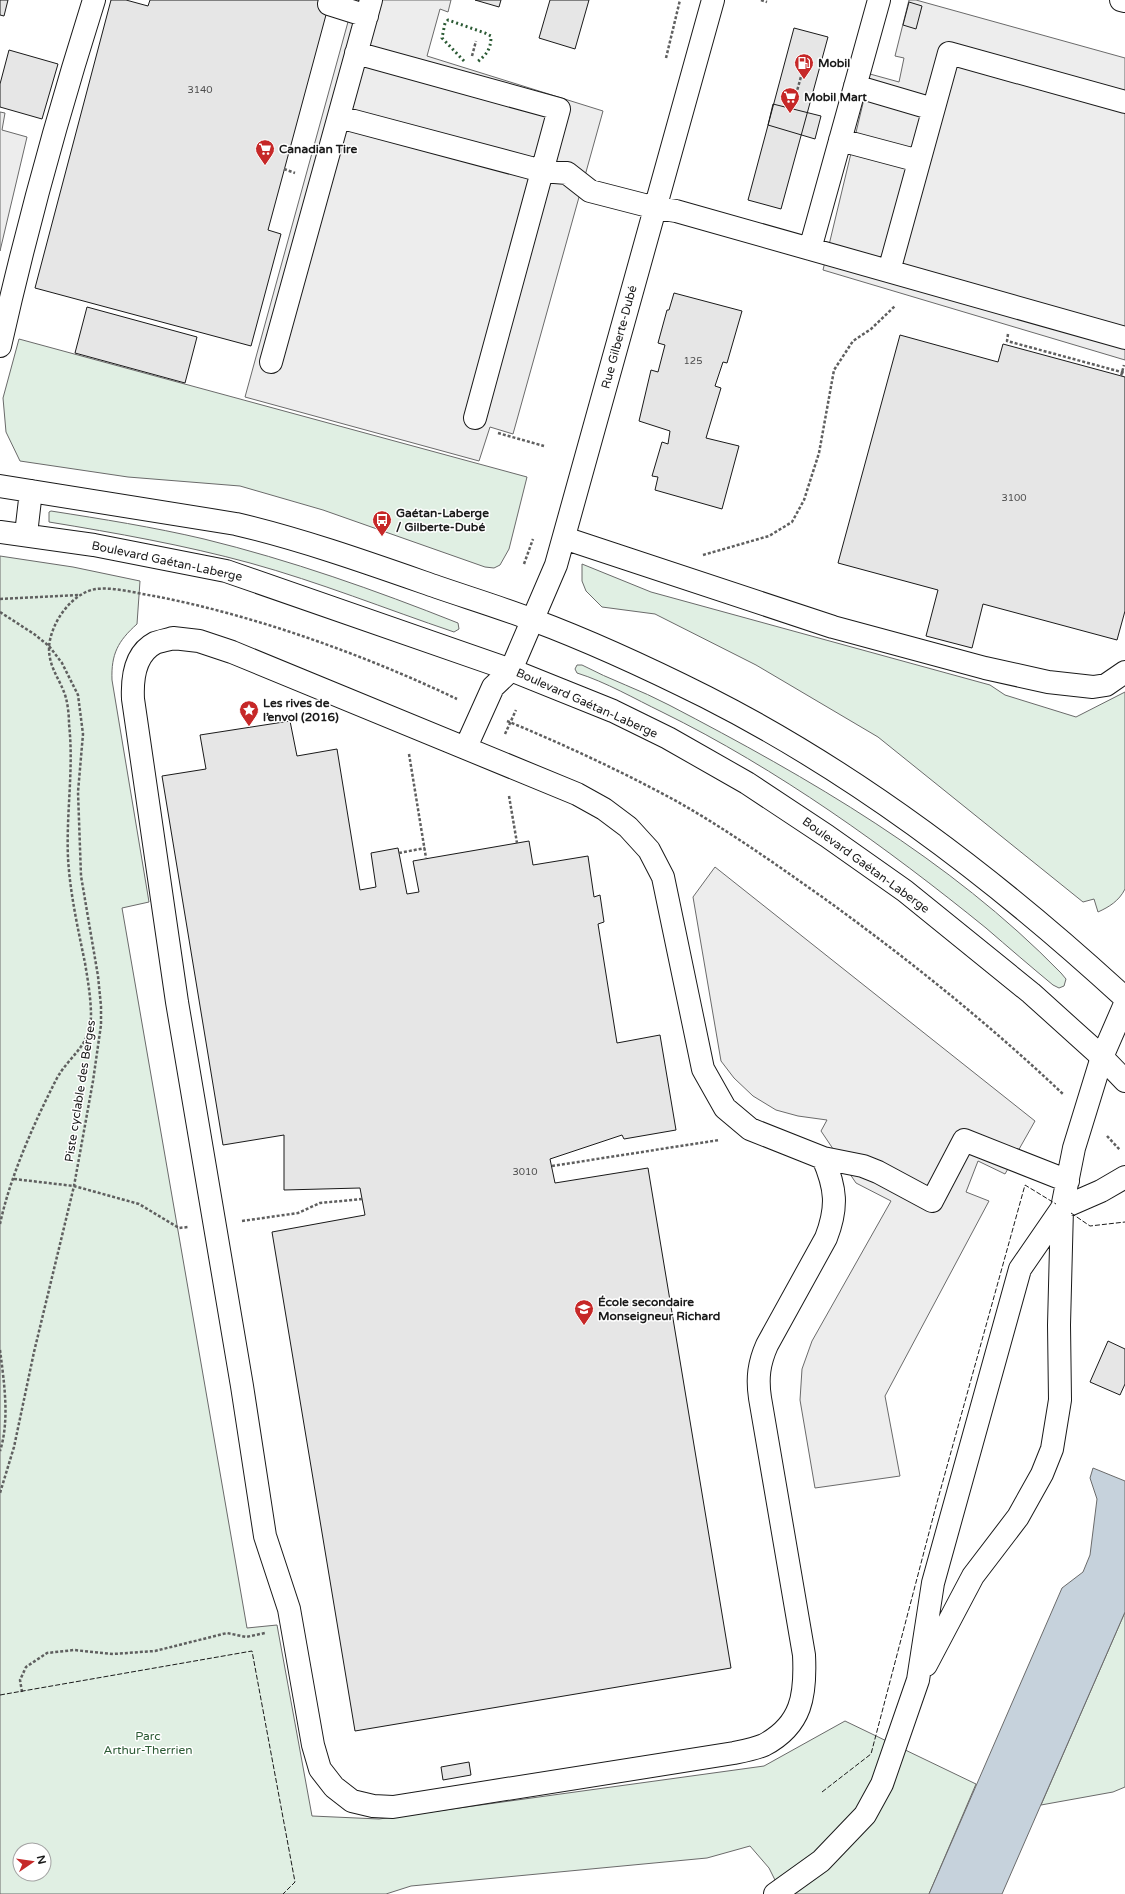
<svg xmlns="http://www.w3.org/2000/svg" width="1125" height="1894" font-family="'Varela Round',sans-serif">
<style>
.green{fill:#e0efe3;stroke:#6a6a6a;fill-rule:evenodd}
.parking{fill:#ededed;stroke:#6a6a6a}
.water{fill:#c6d2dc;stroke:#6a6a6a}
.building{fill:#e6e6e6;stroke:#1a1a1a}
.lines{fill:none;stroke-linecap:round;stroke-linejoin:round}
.minor-casing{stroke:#1a1a1a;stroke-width:24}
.major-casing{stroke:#1a1a1a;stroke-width:24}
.path{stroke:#5f5f5f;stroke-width:2.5;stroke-dasharray:3 2;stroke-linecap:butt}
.minor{stroke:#fff;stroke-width:22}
.major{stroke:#fff;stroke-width:22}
.hedge{stroke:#2b5a34;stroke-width:3;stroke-dasharray:2 3;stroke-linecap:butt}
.fence{stroke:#1a1a1a;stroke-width:1;stroke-dasharray:5 2;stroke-linecap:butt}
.labels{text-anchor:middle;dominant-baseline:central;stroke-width:3;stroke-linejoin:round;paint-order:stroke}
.number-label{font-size:10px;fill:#4d4d4d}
.poi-label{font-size:12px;font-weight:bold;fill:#1a1a1a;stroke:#fff;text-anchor:start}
.street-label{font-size:12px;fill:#1a1a1a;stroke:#fff}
.park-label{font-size:12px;fill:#2b5a34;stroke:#fff}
</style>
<rect width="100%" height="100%" fill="#fff"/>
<!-- green -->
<path class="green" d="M19 339 527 477 509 549 500 565 494 568 485 567 323 510 240 486 128 477 20 461 6 432 3 398Z
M51 511C102 519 153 527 204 539 290 560 375 590 458 623L459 629 454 632C386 609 319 582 250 563 184 545 116 533 49 522V512Z
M0 556 73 567 140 581 137 624C118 641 111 654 112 680L149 902 122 908 247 1628 277 1625 312 1816 379 1819 764 1766 845 1721 976 1784 929 1894H782L769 1868 750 1846 707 1858 411 1886 386 1894H0ZM20 1850H44V1874H20Z
M582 564 651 592 990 685 1005 695 1076 717 1125 692V889C1119 901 1109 907 1098 912L1094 899 1083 902 878 737 756 665 655 614 602 607 586 591 582 581Z
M577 665H582C610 680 641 690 669 705 809 778 950 859 1061 973L1066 979 1064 986 1059 988 1053 985C1030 966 1008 947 986 928 886 847 778 769 662 712 635 699 606 682 577 673L575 669Z
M1125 1612V1787L1113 1792 1041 1805Z"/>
<!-- parking -->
<path class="parking" d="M354 0H451L448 12 440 9 427 56 603 111 513 434 490 427 479 461 245 397Z
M909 0H916L1125 58V360L823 270 870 74 899 82 904 58 895 56Z
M0 112 5 113 2 130 27 137 0 251Z
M715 867 1035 1121 1005 1174 978 1161 966 1192 989 1201 885 1396 900 1476 815 1488 800 1400 802 1369 812 1341 891 1201 856 1183 821 1131 827 1120 798 1116 776 1110 753 1096 734 1078 721 1061 693 897Z"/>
<!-- water -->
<path class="water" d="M1093 1468 1125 1481V1612L1002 1894H929L1062 1588 1083 1572 1090 1555 1097 1499 1090 1478Z"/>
<!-- building -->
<path class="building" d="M0 0H8L4 16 0 15Z
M111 0H126L148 6 150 0H330L268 230 281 234 251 346 35 288Z
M475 0H501L499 7Z
M550 0H589L575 49 539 38Z
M909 2 922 6 916 29 903 25Z
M794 28 828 37 781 209 748 200Z
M9 50 58 64 42 119 0 107V84Z
M773 104 821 116 815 139 768 125Z
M674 293 742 311 727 363 723 362 715 386 721 388 706 438 739 446 722 509 655 490 658 477 652 476 662 442 668 444 670 431 639 421 651 370 658 372 665 345 658 343 667 310H669Z
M87 307 197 337 185 383 75 353Z
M900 335 998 362 1003 344 1125 377V611L1117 640 983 604 972 648 926 636 938 590 838 563Z
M290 721 297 756 337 749 360 890 376 887 371 853 398 848 407 894 419 892 413 861 529 841 533 865 588 856 594 897 600 895 604 922 598 924 617 1043 660 1035 676 1130 624 1139 622 1135 550 1159 555 1183 648 1168 731 1668 355 1731 272 1232 365 1215 360 1188 284 1190V1135L223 1145 162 776 206 769 200 735Z
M1108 1341 1125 1349V1384L1120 1395 1090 1382Z
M469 1762 471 1775 443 1780 441 1767Z"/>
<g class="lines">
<defs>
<path id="minor" d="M329 4 367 16
M356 53 559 109 475 418
M855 86 933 109
M339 117 542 171 567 173 590 191 656 208 676 211 1125 338
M840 140 919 161
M810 249 879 0
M889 271 949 53 1125 102
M0 346C26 230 58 114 94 0
M271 362 371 0
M564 538 833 627 985 668 1048 682 1093 687 1106 685 1125 672
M173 638 199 641 232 652 577 794 604 809 628 827 649 850 663 877 703 1069 725 1108 750 1129 823 1158C836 1188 838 1207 826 1238L767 1345C759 1363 757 1378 760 1398L804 1655C806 1695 802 1725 764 1745 755 1749 744 1751 734 1753L393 1807 373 1806 352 1801 334 1787 320 1769 313 1745 289 1609 265 1536 242 1386 177 1002 133 699C132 679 134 654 155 643 160 641 167 640 173 638Z
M466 747 493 687 511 670 556 565 713 0
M823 1158 863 1166 878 1172 932 1201 964 1140 1068 1181
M1062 1208 1101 1191 1125 1177
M926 1665 973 1576 1018 1517 1042 1474 1052 1449 1060 1400 1059 1325 1062 1208
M775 1894 821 1861 865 1815 882 1784 918 1680 933 1583 1020 1269 1062 1208 1074 1148 1102 1057"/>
<path id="major" d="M1121 0 1125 1
M0 486 236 524C304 540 371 564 437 587 469 598 502 608 533 620 592 642 650 669 706 697 860 775 999 882 1125 998
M0 532 94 545 226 571 511 670 613 711 668 738 747 783 827 836 905 891 1031 993 1102 1057 1125 1081
M26 534 31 491
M1102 1057 1125 1004"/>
</defs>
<!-- minor casing -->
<use href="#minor" class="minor-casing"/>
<!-- major casing -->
<use href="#major" class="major-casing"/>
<!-- path -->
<path class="path" d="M761 0 767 2
M472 56 476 41
M666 58 680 0
M792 109 802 73
M284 169 295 173
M1008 334 1007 341 1125 373
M1121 376 1124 365
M498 433 544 446
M703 555 769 536 792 522 804 500 819 453 834 370 853 341 871 329 895 306
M524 564 533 539
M0 599 79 595
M0 612 34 634 49 646 62 663 78 695 83 734 78 792 81 876 98 976 101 1006V1025L93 1081 74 1186 34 1352 14 1447 0 1493
M507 721C565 745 623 772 678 802 729 831 777 865 825 899 908 959 988 1023 1063 1094
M505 734 516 710
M409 754 426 858
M509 796 517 843
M399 853 425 848
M1107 1136 1120 1150
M552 1166 719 1140
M14 1179 74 1186 139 1204 179 1228 188 1227
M242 1221 298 1213 320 1203 362 1199
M0 1224C10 1177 34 1123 56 1080 69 1055 90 1048 91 1016 91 999 88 981 85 963 78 929 70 893 68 858 66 813 74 768 69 724 69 716 68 706 66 698 61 680 49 669 49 648 50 624 71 593 96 589 115 587 135 593 154 596 254 615 365 655 457 699
M0 1350C4 1382 10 1420 0 1451
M22 1692 20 1680 26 1667 47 1653 74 1650 113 1654 155 1651 227 1633 246 1637 265 1633"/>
<!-- minor -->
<use href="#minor" class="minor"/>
<!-- major -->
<use href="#major" class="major"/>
<!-- hedge -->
<path class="hedge" d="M464 61 442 38 445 23 448 20 485 33 491 36C491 50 486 55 476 63"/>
<!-- fence -->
<path class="fence" d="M1071 1213 1090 1226 1125 1222
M0 1695 252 1651 295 1882 283 1894
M822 1792 871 1754 936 1506 1025 1185 1056 1204"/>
</g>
<!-- icons -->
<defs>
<symbol id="fuel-pin" viewBox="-11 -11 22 30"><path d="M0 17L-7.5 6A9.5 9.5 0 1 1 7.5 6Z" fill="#c62828" stroke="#fff"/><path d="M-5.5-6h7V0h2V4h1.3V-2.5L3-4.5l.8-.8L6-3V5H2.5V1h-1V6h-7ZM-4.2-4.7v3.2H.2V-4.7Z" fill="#fff"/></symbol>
<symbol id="supermarket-pin" viewBox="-11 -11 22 30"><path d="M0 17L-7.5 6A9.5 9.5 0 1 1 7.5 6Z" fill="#c62828" stroke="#fff"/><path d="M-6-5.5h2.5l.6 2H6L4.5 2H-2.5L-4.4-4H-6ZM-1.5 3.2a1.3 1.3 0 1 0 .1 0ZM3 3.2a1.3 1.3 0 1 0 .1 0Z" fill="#fff"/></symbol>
<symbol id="bus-pin" viewBox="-11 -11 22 30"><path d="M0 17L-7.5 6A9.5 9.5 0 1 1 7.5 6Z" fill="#c62828" stroke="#fff"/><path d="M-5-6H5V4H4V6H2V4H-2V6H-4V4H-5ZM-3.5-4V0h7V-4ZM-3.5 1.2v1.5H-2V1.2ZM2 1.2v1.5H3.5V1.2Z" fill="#fff"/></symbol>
<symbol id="sight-pin" viewBox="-11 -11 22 30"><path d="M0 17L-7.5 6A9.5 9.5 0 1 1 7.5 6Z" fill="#c62828" stroke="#fff"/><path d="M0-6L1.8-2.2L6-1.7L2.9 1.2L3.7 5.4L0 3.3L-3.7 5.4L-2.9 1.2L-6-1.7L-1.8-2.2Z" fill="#fff"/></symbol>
<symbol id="school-pin" viewBox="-11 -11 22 30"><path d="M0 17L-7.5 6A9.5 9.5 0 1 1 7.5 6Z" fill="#c62828" stroke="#fff"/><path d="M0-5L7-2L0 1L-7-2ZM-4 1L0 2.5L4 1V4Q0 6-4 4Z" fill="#fff"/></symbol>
</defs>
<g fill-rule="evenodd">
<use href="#fuel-pin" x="793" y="52" width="22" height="30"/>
<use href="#supermarket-pin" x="779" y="86" width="22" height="30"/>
<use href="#supermarket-pin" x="254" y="138" width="22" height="30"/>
<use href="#bus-pin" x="371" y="509" width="22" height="30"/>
<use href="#sight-pin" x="238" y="699" width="22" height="30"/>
<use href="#school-pin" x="573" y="1298" width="22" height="30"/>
</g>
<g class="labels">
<!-- number labels -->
<g class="number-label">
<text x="200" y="90">3140</text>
<text x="693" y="361">125</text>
<text x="1014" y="498">3100</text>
<text x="525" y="1172">3010</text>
</g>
<!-- poi labels -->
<g class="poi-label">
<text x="818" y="63">Mobil</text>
<text x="804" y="97">Mobil Mart</text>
<text x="279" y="149">Canadian Tire</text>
<text x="396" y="513">Gaétan-Laberge<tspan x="396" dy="14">/ Gilberte-Dubé</tspan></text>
<text x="263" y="703">Les rives de<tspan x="263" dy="14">l’envol (2016)</tspan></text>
<text x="598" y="1302">École secondaire<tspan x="598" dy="14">Monseigneur Richard</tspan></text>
</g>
<!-- street labels -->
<g class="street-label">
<text transform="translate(619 337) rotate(-75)">Rue Gilberte-Dubé</text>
<text transform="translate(167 561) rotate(12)">Boulevard Gaétan-Laberge</text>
<text transform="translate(587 703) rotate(24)">Boulevard Gaétan-Laberge</text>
<text transform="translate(866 865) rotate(36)">Boulevard Gaétan-Laberge</text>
<text transform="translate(80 1091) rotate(-81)">Piste cyclable des Berges</text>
</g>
<!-- park labels -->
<g class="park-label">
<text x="148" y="1736">Parc<tspan x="148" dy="14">Arthur-Therrien</tspan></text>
</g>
</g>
<!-- north arrow -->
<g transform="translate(32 1862) rotate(77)"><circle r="19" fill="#ffffff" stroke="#a3a3a3"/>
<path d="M0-3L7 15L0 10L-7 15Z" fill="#c62828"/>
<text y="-6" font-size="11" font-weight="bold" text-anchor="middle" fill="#1a1a1a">N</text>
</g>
</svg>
